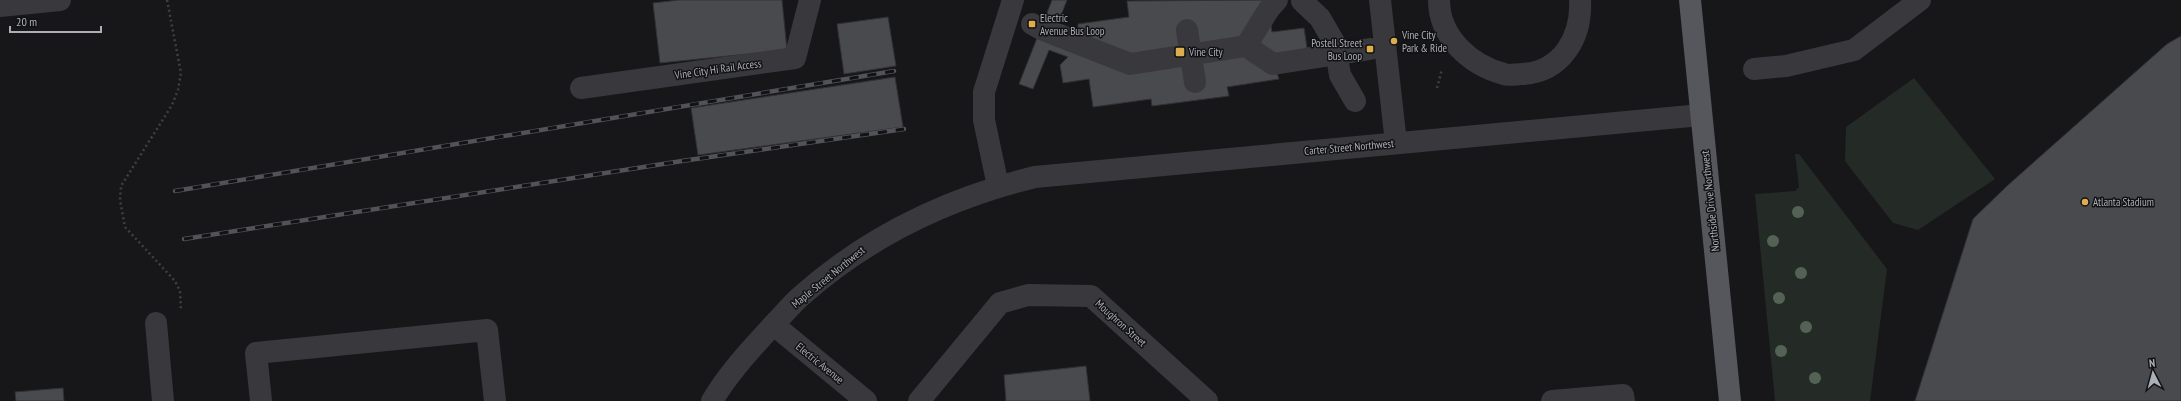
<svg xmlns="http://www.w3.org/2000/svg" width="2181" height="401" font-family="'PT Sans Narrow',sans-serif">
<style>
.green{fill:#242a25}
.building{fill:#494a4e;stroke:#323235}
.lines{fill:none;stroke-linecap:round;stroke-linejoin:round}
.path{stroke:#3f4044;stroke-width:2.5;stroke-dasharray:2 3;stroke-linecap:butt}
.minor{stroke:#39393d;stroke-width:22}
.major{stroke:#55575c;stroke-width:22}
.rail-casing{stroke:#525358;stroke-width:4.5}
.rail{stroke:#121214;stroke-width:3;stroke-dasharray:9;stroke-linecap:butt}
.minor-bridge{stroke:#39393d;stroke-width:22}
.tree{fill:#546256}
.poi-dot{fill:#dcae4d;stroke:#121214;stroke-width:1.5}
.labels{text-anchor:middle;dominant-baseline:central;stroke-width:3;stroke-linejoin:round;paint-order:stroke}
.poi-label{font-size:11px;fill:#abafb7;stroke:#121214;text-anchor:start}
.street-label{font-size:11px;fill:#abafb7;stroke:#121214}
</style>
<rect width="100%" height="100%" fill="#171719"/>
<!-- green -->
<path class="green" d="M1914 78 1995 179 1918 230 1893 223 1845 161 1846 127Z
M1795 154H1799L1887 269 1870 401H1775L1755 194 1795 191 1799 187Z"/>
<!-- building -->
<path class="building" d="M679 0H782L787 50 660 63 653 3Z
M1052 0H1067L1058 23 1078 31V24L1129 17 1127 1 1267 0 1272 32 1304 28 1307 48 1322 45 1325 66 1277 73 1279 79 1227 87 1229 96 1152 106 1151 99 1093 107 1089 79 1063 83 1060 65 1068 57 1049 50 1033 89 1019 84Z
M888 17 896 66 844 74 837 24Z
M2181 36V401H1915L1973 219 2007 186 2167 44Z
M895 77 903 127 698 155 691 108Z
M1086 366 1090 401H1006L1004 375Z
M63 388 64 401H16L15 392Z"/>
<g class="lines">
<!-- path -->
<path class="path" d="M167 0 181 73 178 90 172 105 121 186 120 200 125 227 175 281 180 291 181 311
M1437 88 1442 69"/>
<!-- minor -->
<path class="minor" d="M1380 0 1396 143
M1302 1 1320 18 1335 44
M0 6 60 0
M1032 24 1041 29 1130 64 1246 46 1273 64 1370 49
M1187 30 1195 82
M1246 46 1269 9 1277 0
M1338 63 1340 75 1355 101
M1754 69 1786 66 1854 50 1920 0
M581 88 795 58 810 0
M998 186 984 120V92L1013 0
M156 323 163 401
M774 325 866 401
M261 401 256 353 487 330 495 401
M712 401C729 372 753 347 775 323 783 315 791 305 800 297 867 237 949 198 1035 177L1701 115
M919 401 1000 303 1028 295 1091 296 1207 401
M1552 401 1623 395 1624 401"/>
<!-- major -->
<path class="major" d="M1690 0 1730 401"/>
<defs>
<path id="rail" d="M175 191 894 71
M184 239 682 161 904 129"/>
</defs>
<!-- rail casing -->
<use href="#rail" class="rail-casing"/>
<!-- rail -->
<use href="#rail" class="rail"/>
<!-- minor-bridge -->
<path class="minor-bridge" d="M1439 0C1439 37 1470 65 1504 74 1509 76 1516 74 1522 74 1562 72 1582 37 1580 0"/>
</g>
<!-- trees -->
<g class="tree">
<circle cx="1798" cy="212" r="6"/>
<circle cx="1773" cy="241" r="6"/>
<circle cx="1801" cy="273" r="6"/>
<circle cx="1779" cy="298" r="6"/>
<circle cx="1806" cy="327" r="6"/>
<circle cx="1781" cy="351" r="6"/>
<circle cx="1815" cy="378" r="6"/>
</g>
<!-- markers -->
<g class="poi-dot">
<rect x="1028" y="20" width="8" height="8" rx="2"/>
<circle cx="1394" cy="41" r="4"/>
<rect x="1366" y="45" width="8" height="8" rx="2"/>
<rect x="1175" y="47" width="10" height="10" rx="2"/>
<circle cx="2085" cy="202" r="4"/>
</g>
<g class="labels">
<!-- poi labels -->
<g class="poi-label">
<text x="1040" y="18">Electric<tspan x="1040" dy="13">Avenue Bus Loop</tspan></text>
<text x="1402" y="35">Vine City<tspan x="1402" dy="13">Park &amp; Ride</tspan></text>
<text x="1362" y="43" text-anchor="end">Postell Street<tspan x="1362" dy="13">Bus Loop</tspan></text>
<text x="1189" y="52">Vine City</text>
<text x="2093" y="202">Atlanta Stadium</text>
</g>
<!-- street labels -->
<g class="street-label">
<text transform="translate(718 69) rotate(-8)">Vine City Hi Rail Access</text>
<text transform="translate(1349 147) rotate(-5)">Carter Street Northwest</text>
<text transform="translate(1710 201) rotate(-96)">Northside Drive Northwest</text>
<text transform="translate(828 277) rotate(-39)">Maple Street Northwest</text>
<text transform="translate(1121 323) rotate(42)">Moughron Street</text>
<text transform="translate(820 363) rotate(39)">Electric Avenue</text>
</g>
</g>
<!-- north arrow -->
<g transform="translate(2153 373) rotate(354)" stroke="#121214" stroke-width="3" paint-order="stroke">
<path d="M0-3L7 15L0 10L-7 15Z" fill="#abafb7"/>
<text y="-6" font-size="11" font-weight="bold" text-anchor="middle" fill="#abafb7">N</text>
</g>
<!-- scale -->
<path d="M10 26v6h91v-6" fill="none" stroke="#abafb7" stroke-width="2"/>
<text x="16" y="26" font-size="12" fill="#abafb7" stroke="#121214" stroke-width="3" paint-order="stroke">20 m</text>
</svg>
